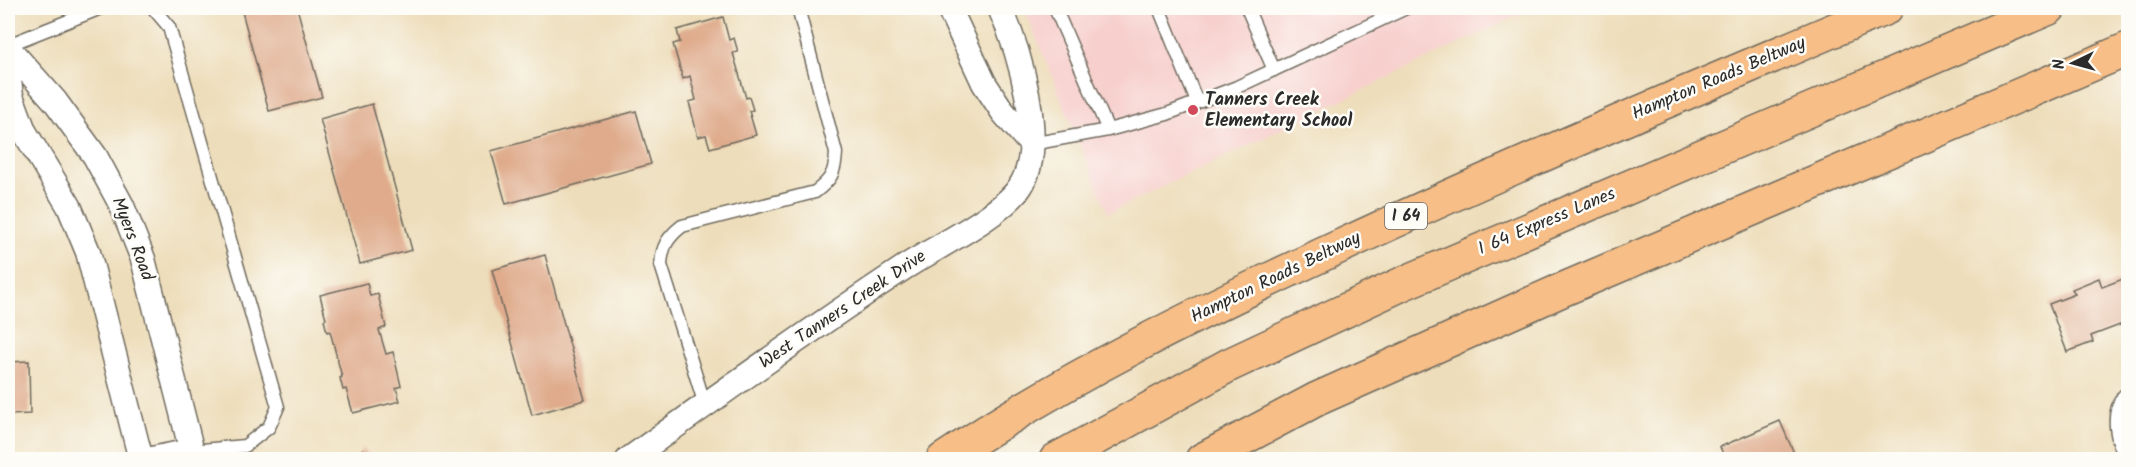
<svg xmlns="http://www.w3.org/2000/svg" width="2136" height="467" font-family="Kalam,sans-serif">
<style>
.built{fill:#f7d0ce}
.building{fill:#dfab8c}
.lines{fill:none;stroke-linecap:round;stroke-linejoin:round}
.lane-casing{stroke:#6f695d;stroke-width:15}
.street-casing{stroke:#6f695d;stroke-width:27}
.highway-casing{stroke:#6f695d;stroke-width:36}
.lane{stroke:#fff;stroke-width:12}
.street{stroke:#fff;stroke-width:24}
.highway{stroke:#f7be87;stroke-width:33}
.poi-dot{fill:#d1495b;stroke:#fdfcf7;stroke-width:2}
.labels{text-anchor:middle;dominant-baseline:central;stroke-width:5;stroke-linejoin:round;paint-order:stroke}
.shield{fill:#fdfcf7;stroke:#6a6a68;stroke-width:1.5}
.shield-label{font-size:16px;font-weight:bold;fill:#2b2b2b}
.street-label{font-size:18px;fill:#2b2b2b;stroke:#fdfcf7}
.poi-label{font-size:18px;font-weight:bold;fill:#2b2b2b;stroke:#fdfcf7;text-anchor:start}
</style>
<rect width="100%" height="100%" fill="#fdfcf7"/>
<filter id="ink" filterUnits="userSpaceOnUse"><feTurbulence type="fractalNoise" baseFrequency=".0167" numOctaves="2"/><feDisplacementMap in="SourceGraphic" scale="12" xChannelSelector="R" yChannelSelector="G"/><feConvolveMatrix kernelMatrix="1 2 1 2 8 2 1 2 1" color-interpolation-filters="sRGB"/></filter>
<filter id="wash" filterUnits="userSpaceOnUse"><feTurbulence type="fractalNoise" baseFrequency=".008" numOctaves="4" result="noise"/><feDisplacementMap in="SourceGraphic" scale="24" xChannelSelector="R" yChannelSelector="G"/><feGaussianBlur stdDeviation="1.35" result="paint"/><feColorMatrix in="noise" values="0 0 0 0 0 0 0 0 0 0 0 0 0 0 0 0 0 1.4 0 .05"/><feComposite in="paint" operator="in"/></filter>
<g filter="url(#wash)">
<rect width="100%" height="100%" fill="#edddba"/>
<!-- built -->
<path class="built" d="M1024 8H1533L1108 213Z"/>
<g id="blocks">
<!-- building -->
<path class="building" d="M241 8H297L322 97 269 111Z
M723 17 729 40 734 38 738 52 733 53 746 98 749 97 753 110 749 111 756 135 710 148 706 135 698 137 689 102 696 100 690 76 683 79 673 44 680 42 677 30Z
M372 104 412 250 360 264 320 119Z
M636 111 651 164 506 204 491 151Z
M545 255 585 400 532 415 492 270Z
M2128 277V322L2091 336 2093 342 2067 352 2049 304 2075 294 2072 289 2099 278 2102 287Z
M367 283 370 296 378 294 386 327 379 330 386 354 393 352 401 386 396 388 400 401 353 413 346 389 343 390 340 378 342 377 330 331 327 332 324 320 326 319 320 295Z
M29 361 30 414 8 415V362Z
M1780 421 1797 460H1715L1724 456 1720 447Z
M363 449 373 460H353Z
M1692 452 1695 460H1677Z"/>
</g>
</g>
<g filter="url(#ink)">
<use href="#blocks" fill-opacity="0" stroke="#6f695d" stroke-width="1.5"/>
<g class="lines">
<defs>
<path id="lane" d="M153 8 169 27 278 407 269 427 245 446 191 451
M1055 8 1108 130
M1159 8 1197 102
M1247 8 1274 70
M8 45 101 8
M1031 144 1108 130 1167 114 1237 87 1406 8
M705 405 661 265C662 246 668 237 682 226L815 192C831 180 835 173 836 153L798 8"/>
<path id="street" d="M949 8 984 83 1003 112 1031 144
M8 48 55 101 95 156 122 206 143 259 194 460
M8 72 11 96 24 131 69 206 88 252 141 460
M2128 400C2118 415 2121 432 2128 449
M147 460 191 451
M628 460C720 394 811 329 905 267 936 247 1001 216 1020 187 1048 145 1019 50 1000 8"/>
<path id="highway" d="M943 460C1068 376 1205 309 1341 246 1521 162 1704 85 1886 8
M1056 460 1229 365 1404 283 2049 8
M1202 460 1317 399 1564 289 2128 49"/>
</defs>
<!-- lane casing -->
<use href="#lane" class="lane-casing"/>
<!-- street casing -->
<use href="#street" class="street-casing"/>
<!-- highway casing -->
<use href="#highway" class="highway-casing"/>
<!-- lane -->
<use href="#lane" class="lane"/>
<!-- street -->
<use href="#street" class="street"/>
<!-- highway -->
<use href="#highway" class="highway"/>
</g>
</g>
<!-- markers -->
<circle class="poi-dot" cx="1193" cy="110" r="6"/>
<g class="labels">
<!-- shield labels -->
<rect class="shield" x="1385" y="203" width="42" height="26" rx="4.5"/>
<g class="shield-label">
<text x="1406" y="216">I 64</text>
</g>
<!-- street labels -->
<g class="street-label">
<text transform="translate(1719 79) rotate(-23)">Hampton Roads Beltway</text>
<text transform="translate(1547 222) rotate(-23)">I 64 Express Lanes</text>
<text transform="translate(132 239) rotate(69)">Myers Road</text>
<text transform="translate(1276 278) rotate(-26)">Hampton Roads Beltway</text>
<text transform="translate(843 310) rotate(-34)">West Tanners Creek Drive</text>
</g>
<!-- poi labels -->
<g class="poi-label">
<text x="1205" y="100">Tanners Creek<tspan x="1205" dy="21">Elementary School</tspan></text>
</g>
</g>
<!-- margin -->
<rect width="2136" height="467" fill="none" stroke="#fdfcf7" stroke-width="30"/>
<!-- north arrow -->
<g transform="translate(2073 63) rotate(265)" stroke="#fdfcf7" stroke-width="4.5" paint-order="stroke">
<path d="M0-4.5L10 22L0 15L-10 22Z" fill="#2b2b2b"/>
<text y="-9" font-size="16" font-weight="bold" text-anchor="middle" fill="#2b2b2b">N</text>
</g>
</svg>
